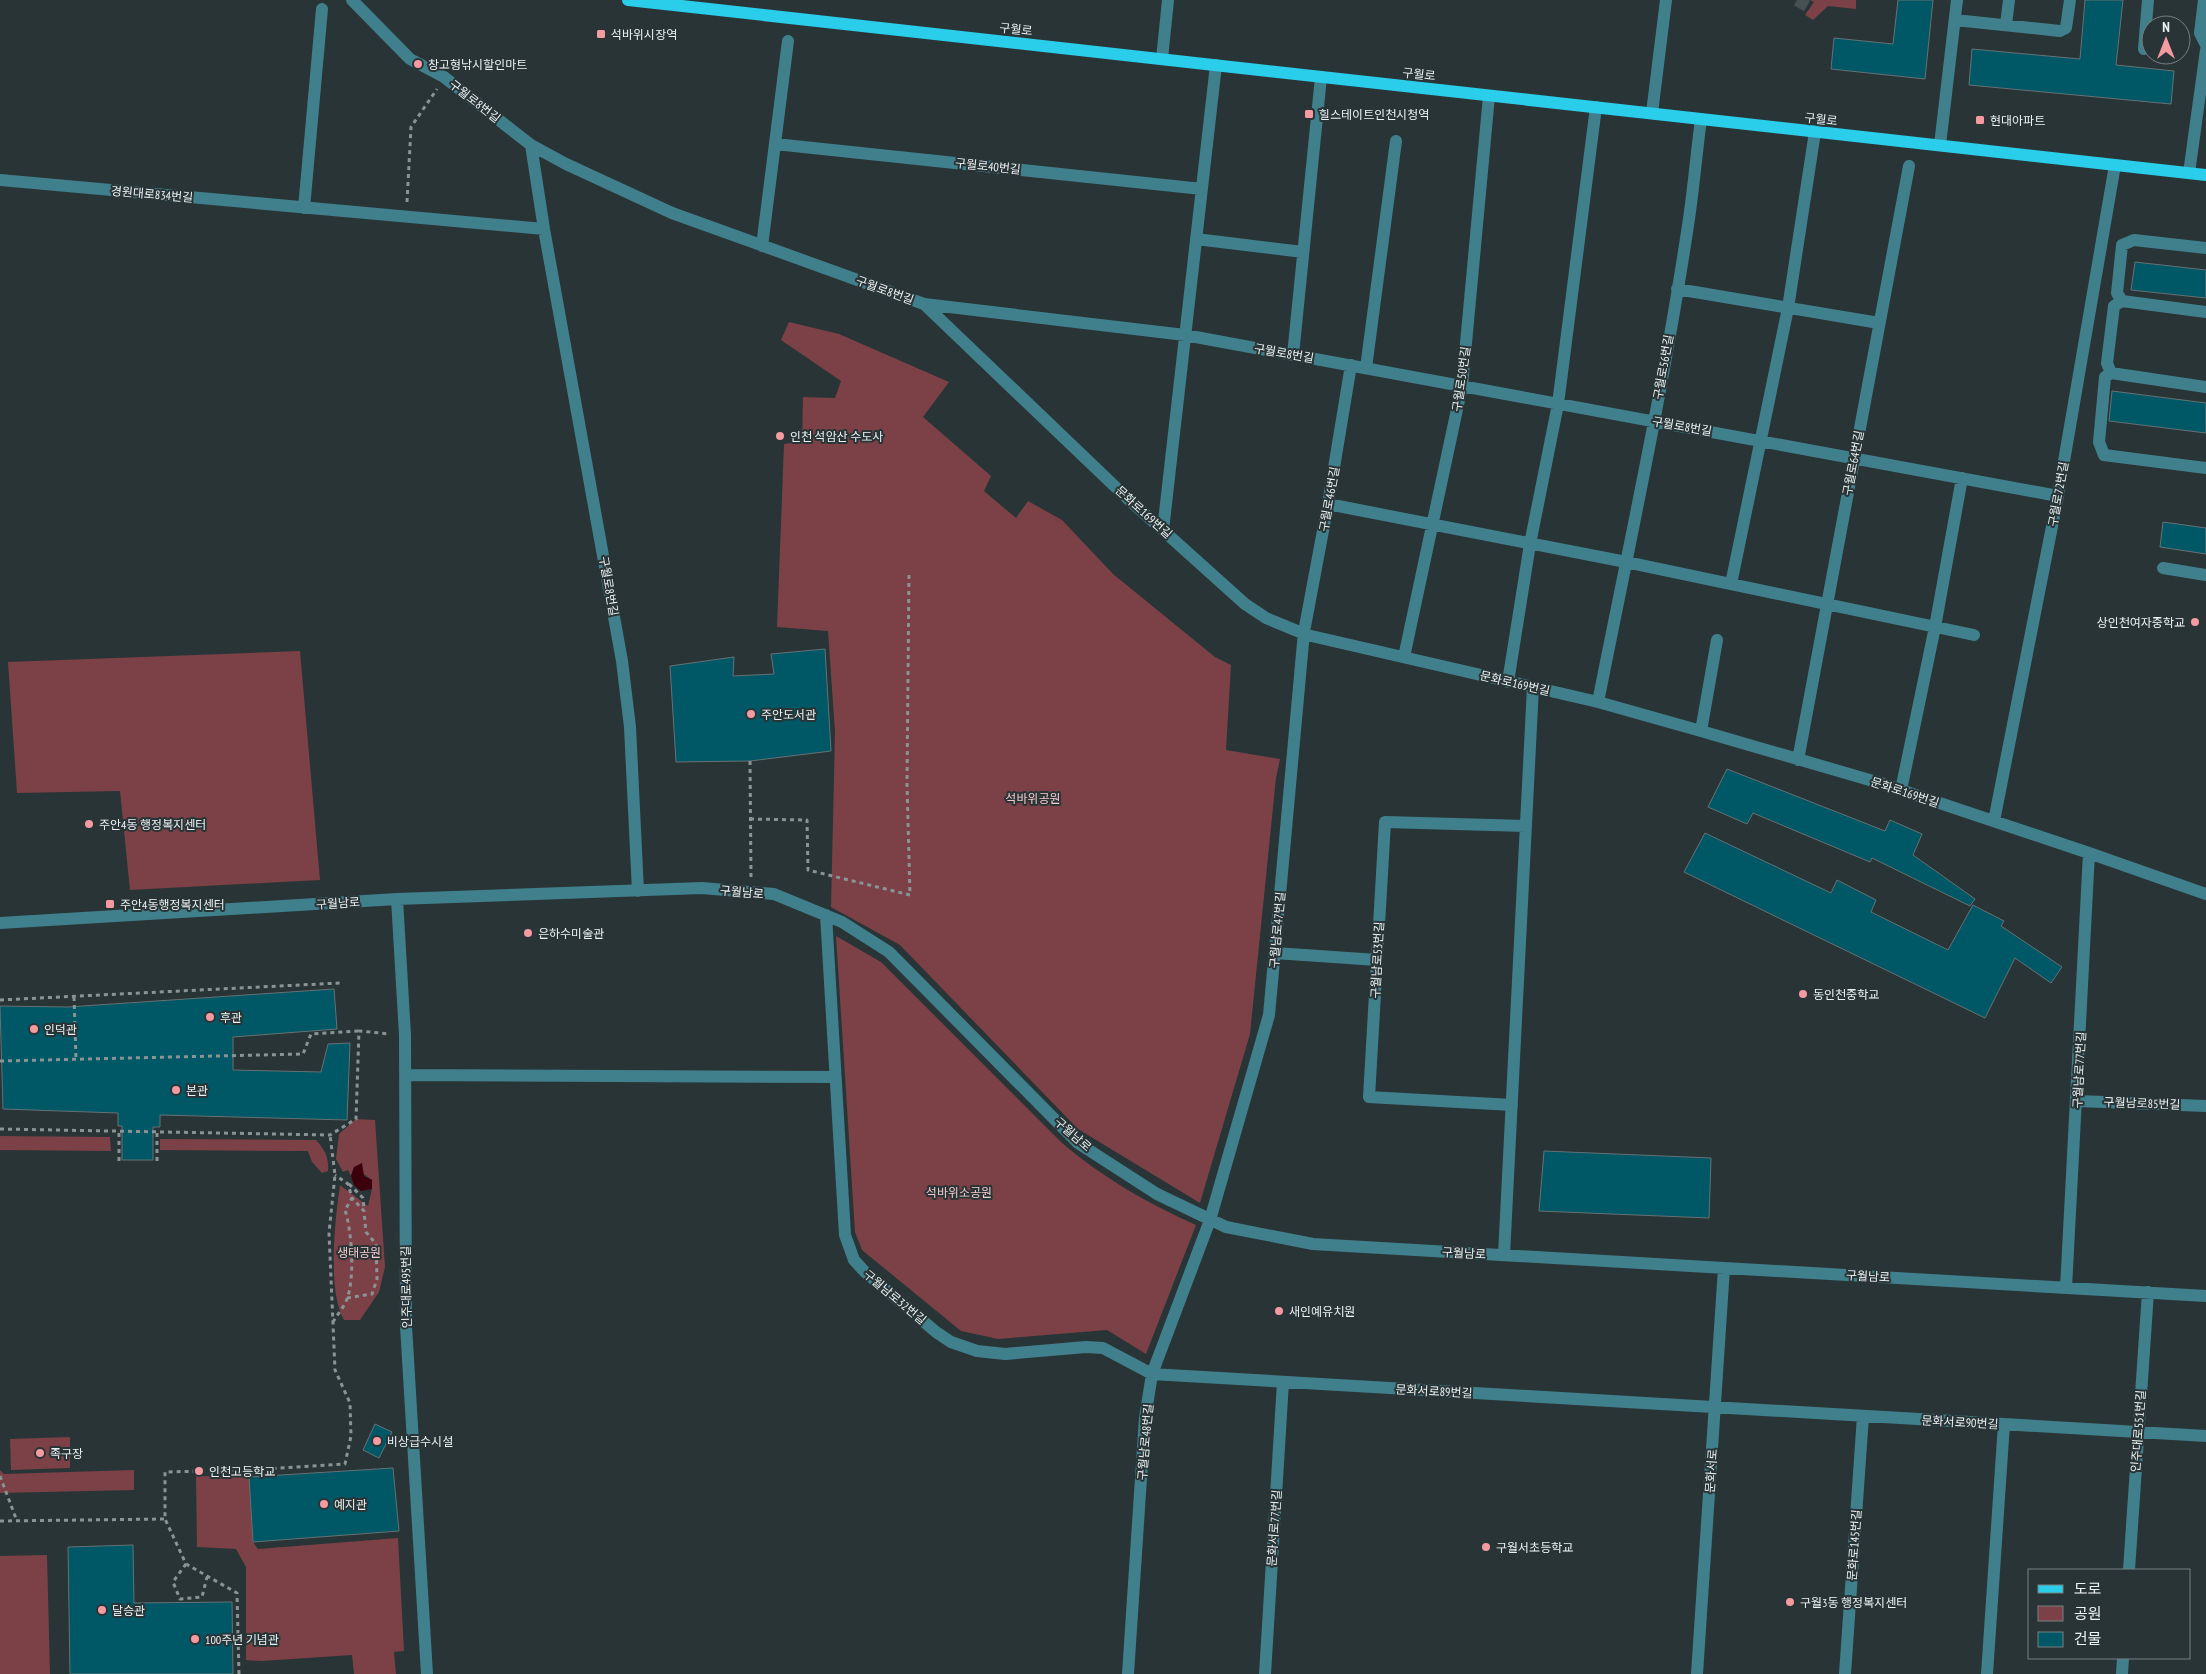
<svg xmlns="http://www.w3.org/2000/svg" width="2206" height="1674" font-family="'PT Sans Narrow','Noto Sans KR',sans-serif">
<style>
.green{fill:#7b4146}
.water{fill:#3c000c}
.building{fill:#005765;stroke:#667275}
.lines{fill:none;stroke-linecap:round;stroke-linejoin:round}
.minor-tunnel{stroke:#465052;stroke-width:12;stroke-dasharray:12 6;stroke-linecap:butt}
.path{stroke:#8b9495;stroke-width:3;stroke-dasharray:4 4;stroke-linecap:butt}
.minor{stroke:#40808d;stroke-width:12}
.major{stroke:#2acdea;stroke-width:12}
.poi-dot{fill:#f49aa1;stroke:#293436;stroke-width:2}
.labels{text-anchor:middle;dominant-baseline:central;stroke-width:4;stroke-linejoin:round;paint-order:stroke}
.street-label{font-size:12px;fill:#ebf2f3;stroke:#293436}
.poi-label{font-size:12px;fill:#ebf2f3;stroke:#293436;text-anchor:start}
.park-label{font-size:12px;fill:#f5cacc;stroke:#293436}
</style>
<rect width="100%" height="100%" fill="#293436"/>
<!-- green -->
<path class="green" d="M1810 0H1856V9L1828 6 1813 20 1805 15 1814 2Z
M789 322 839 334 949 382 923 417 991 476 984 491 1016 518 1028 501 1062 520 1113 574 1215 657 1231 665 1226 750 1280 759 1276 778 1250 1034 1200 1203 1078 1129 900 945 831 907 835 732 828 631 777 627 784 444 802 441 803 397 835 398 841 381 781 340Z
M300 651 320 880 130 890 120 791 17 793 8 662Z
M836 936 881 962 1062 1143C1102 1177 1148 1204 1196 1225L1146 1354 1107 1330 998 1339 961 1331 862 1250 855 1232Z
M356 1119 375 1120 385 1267 379 1292 360 1320H344C327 1290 335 1220 340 1185L368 1206 372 1189V1180L354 1167 351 1176 348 1170 343 1172 336 1159 339 1134Z
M0 1136 110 1137 111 1151 0 1150Z
M160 1139 316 1140C325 1150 329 1157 328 1171L322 1173 312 1162 308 1151 160 1150Z
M70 1437V1468L11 1470 10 1439Z
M0 1470 4 1474 134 1470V1490L0 1493Z
M196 1476 249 1477 253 1542 258 1549 398 1538 404 1651 394 1652 396 1674H354L352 1655 262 1661 246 1660V1567L236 1549 197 1547Z
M47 1555 50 1674H0V1556Z"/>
<!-- water -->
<path class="water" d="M362 1163 364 1176 372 1180V1189L361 1191 354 1185 351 1176 354 1167Z"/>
<!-- building -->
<path class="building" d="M1898 0H1933L1925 79 1831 69 1834 38 1893 44Z
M2085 0H2123L2116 65 2174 71 2171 104 1969 85 1972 49 2080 59Z
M2135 262 2206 270V298L2131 290Z
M2112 391 2206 403V433L2109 421Z
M2163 522 2206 528V554L2160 547Z
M825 649 831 751 750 761 676 762 670 666 734 657 733 676 774 674 771 654Z
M1727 769 1885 831 1890 820 1922 834 1913 855 1975 899 1970 906 1872 858 1870 862 1753 813 1747 824 1708 807Z
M1705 833 1831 893 1837 880 1876 900 1871 912 1948 950 1973 905 2004 921 2001 926 2062 967 2051 983 2015 958 1985 1018 1684 872Z
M334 989 337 1029 233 1037V1070L321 1072 328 1044 350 1043 347 1120 160 1115V1127H153V1160H122V1126H118V1113L3 1109 0 1006 68 1007Z
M1544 1151 1711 1158 1709 1218 1539 1211Z
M375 1424 392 1432 379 1458 363 1450Z
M393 1468 399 1531 253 1542 249 1477Z
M133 1545 134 1603 232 1602 233 1674H70L68 1547Z"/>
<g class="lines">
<!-- minor-tunnel -->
<path class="minor-tunnel" d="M1797 0 1807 6"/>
<!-- path -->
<path class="path" d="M407 202 411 127 437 89
M750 761 751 878
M750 819 807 820 808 870 910 895 907 784 909 571
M74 997 76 1059
M0 1000 340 983
M0 1061 303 1054 311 1034 359 1031
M0 1129 330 1135 356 1119 359 1031 390 1034
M119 1133V1164
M157 1133V1164
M349 1184 363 1198 364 1210
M347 1298 372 1294 377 1279 376 1244 366 1232 364 1211 352 1198
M333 1322C337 1315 344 1307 347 1299 355 1277 352 1232 345 1210L352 1198 348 1184 335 1175
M0 1476 17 1521
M0 1521 165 1519
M186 1564 173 1582 180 1599 202 1597 207 1577
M239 1674 237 1593 186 1564 165 1519V1472L246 1470 345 1464 351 1436 350 1403 335 1370 329 1233 335 1175 330 1135"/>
<!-- minor -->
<path class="minor" d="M352 0 410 59 444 77 531 145 566 164 672 213 924 304 1185 335 2058 496
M2204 0 2200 33 2206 45
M1955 20 2060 31 2066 28 2070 0
M2006 25 2009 0
M2144 49 2148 0
M1162 59 1168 0
M1652 113 1666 0
M775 144 1202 189
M531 145 544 229 622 661 630 727 638 891
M1940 145 1957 0
M2189 173 2206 50
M0 180 544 229
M304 208 322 9
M1196 239 1303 252
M762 246 788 41
M2206 248 2134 240 2122 245 2117 293 2122 301 2114 306 2107 363 2111 373 2105 377 2099 442 2104 455 2206 468
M1677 289 1879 323
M2122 301 2206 312
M924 304 1127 498 1245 604 1266 618 1307 635 1598 702 1701 731 1880 783 2089 853 2206 894
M1293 355 1321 77
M1366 368 1396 141
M2111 373 2206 387
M1328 504 1626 562 1974 635
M1163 530 1216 65
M2163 568 2206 575
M1731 584 1788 308 1815 132
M1404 657 1462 386 1489 96
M1508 682 1530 544 1558 404 1596 107
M1598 702C1629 546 1663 390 1687 232 1693 195 1696 157 1701 119
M1701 731 1717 640
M1798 760 1909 166
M1901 790 1935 627 1962 478
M1994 821 2058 496 2115 165
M397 899 405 1035 406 1326 427 1674
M826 915 845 1235 854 1260 865 1272 936 1332 951 1342 977 1351 1005 1354 1086 1347 1103 1348 1152 1374 2206 1436
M0 923 397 899 702 888 774 894 842 922 889 952 1078 1143 1157 1194 1226 1227 1313 1244 2206 1296
M1275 953 1377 960
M405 1075 835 1077
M2078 1101 2206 1106
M1512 1105 1369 1097 1385 822 1526 826
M1504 1255 1533 687
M2066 1288 2089 853
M2129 1570 2148 1292
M1128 1674 1145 1418 1152 1374 1210 1220 1269 1015 1304 632 1328 504 1351 365
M1265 1674 1283 1382
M1697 1674 1724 1268
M1845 1674 1863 1416
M1987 1674 2004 1424
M2122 1674 2123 1658"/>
<!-- major -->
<path class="major" d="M628 0 2206 175"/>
</g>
<!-- markers -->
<g class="poi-dot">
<rect x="596" y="29" width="10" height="10" rx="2.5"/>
<circle cx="418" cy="64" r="5"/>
<rect x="1304" y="109" width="10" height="10" rx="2.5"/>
<rect x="1975" y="115" width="10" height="10" rx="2.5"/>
<circle cx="780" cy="436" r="5"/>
<circle cx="2195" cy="622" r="5"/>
<circle cx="751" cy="714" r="5"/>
<circle cx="89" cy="824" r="5"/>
<rect x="105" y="899" width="10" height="10" rx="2.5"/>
<circle cx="528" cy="933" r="5"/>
<circle cx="1803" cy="994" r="5"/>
<circle cx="210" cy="1017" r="5"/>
<circle cx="34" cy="1029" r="5"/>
<circle cx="176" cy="1090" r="5"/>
<circle cx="1279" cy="1311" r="5"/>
<circle cx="377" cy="1441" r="5"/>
<circle cx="40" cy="1453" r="5"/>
<circle cx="199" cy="1471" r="5"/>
<circle cx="324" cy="1504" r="5"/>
<circle cx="1486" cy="1547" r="5"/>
<circle cx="1790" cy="1602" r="5"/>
<circle cx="102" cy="1610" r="5"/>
<circle cx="195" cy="1639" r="5"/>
</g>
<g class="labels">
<!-- street labels -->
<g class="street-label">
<text transform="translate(1016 29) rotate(6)">구월로</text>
<text transform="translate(1419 74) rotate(6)">구월로</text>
<text transform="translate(475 101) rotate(38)">구월로8번길</text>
<text transform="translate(1821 119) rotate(6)">구월로</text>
<text transform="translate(988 166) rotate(6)">구월로40번길</text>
<text transform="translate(152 194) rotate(5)">경원대로834번길</text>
<text transform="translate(885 290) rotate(20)">구월로8번길</text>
<text transform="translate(1284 353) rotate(10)">구월로8번길</text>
<text transform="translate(1663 367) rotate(-80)">구월로56번길</text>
<text transform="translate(1461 379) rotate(-82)">구월로50번길</text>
<text transform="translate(1682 426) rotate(10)">구월로8번길</text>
<text transform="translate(1853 463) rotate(-79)">구월로64번길</text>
<text transform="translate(2058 494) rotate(-80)">구월로72번길</text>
<text transform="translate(1329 499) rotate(-80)">구월로46번길</text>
<text transform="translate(1144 512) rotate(42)">문화로169번길</text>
<text transform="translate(609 586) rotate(80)">구월로8번길</text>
<text transform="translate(1515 683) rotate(13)">문화로169번길</text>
<text transform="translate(1905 792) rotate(18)">문화로169번길</text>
<text transform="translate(742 892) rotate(5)">구월남로</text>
<text transform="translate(338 903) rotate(-4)">구월남로</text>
<text transform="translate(1277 930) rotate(-85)">구월남로47번길</text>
<text transform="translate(1377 960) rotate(-87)">구월남로53번길</text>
<text transform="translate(2079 1070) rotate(-87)">구월남로77번길</text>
<text transform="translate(2142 1103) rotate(2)">구월남로85번길</text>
<text transform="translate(1073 1134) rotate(41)">구월남로</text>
<text transform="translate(1464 1253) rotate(3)">구월남로</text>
<text transform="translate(1868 1276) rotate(3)">구월남로</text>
<text transform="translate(406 1287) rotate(-91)">인주대로495번길</text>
<text transform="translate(895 1297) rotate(40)">구월남로32번길</text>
<text transform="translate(1434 1391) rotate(3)">문화서로89번길</text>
<text transform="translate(1960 1422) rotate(3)">문화서로90번길</text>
<text transform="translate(2138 1431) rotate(-86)">인주대로551번길</text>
<text transform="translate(1145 1442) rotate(-85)">구월남로48번길</text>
<text transform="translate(1711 1471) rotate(-86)">문화서로</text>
<text transform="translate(1274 1528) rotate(-86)">문화서로77번길</text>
<text transform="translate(1854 1545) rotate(-86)">문화로145번길</text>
</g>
<!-- poi labels -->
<g class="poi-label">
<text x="611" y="34">석바위시장역</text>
<text x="428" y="64">창고형낚시할인마트</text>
<text x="1319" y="114">힐스테이트인천시청역</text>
<text x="1990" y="120">현대아파트</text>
<text x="790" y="436">인천 석암산 수도사</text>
<text x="2185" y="622" text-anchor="end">상인천여자중학교</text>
<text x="761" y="714">주안도서관</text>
<text x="99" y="824">주안4동 행정복지센터</text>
<text x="120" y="904">주안4동행정복지센터</text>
<text x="538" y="933">은하수미술관</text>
<text x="1813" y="994">동인천중학교</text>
<text x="220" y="1017">후관</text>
<text x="44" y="1029">인덕관</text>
<text x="186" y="1090">본관</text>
<text x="1289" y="1311">새인예유치원</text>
<text x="387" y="1441">비상급수시설</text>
<text x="50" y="1453">족구장</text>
<text x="209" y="1471">인천고등학교</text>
<text x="334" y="1504">예지관</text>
<text x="1496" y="1547">구월서초등학교</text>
<text x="1800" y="1602">구월3동 행정복지센터</text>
<text x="112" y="1610">달승관</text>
<text x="205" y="1639">100주년 기념관</text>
</g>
<!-- park labels -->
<g class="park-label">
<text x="1033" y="798">석바위공원</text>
<text x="959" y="1192">석바위소공원</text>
<text x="359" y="1252">생태공원</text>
</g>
</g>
<!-- legend -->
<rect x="2028" y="1569" width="162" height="90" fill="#293436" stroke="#778082"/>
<rect x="2038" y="1585" width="25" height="8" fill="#2acdea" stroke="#778082"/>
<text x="2074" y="1594" font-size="15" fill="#ebf2f3">도로</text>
<rect x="2038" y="1606" width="25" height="15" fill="#7b4146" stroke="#778082"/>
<text x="2074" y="1619" font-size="15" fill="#ebf2f3">공원</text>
<rect x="2038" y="1632" width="25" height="15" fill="#005765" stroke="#778082"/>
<text x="2074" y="1644" font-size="15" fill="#ebf2f3">건물</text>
<!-- north arrow -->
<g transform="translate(2166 40)"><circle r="24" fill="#293436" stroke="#778082"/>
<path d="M0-4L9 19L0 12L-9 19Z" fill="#f49aa1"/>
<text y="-8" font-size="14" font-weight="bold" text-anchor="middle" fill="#ebf2f3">N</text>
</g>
</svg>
